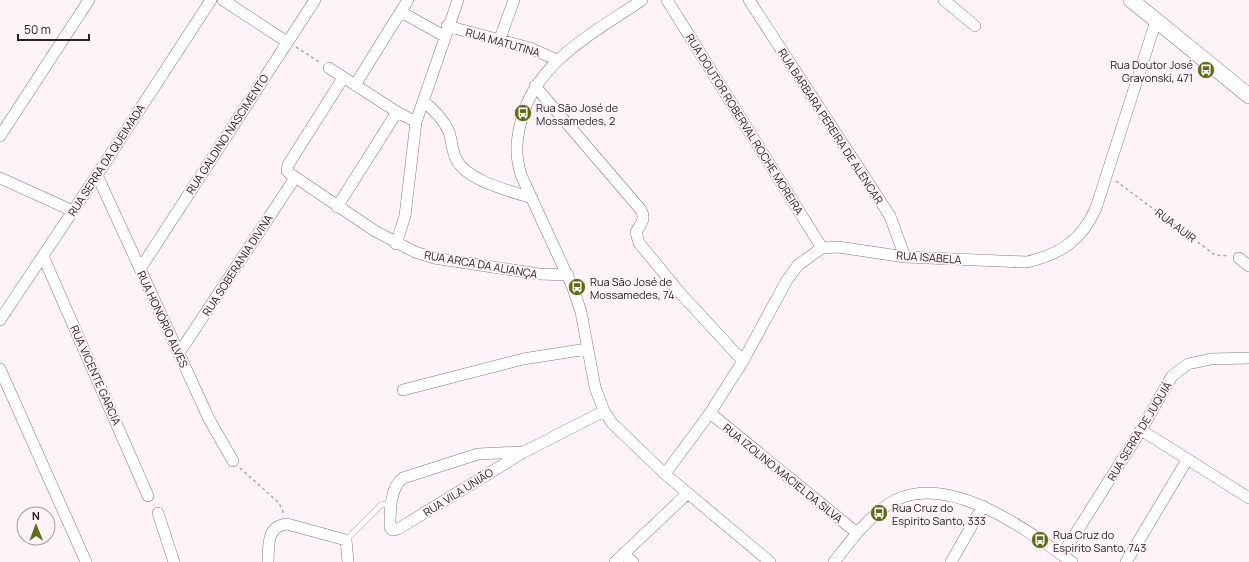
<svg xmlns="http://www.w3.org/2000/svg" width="1249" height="562" font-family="Manrope,sans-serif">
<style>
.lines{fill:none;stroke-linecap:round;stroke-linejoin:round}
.lane-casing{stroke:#8a7981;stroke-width:6}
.street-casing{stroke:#8a7981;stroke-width:12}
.secondary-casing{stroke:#8a7981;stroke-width:16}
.path{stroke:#afa5a9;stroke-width:1.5;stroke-dasharray:3 3;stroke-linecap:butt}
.lane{stroke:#fff;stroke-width:5.5}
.street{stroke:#fff;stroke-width:11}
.secondary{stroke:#fff;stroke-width:15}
.labels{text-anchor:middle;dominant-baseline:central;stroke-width:3.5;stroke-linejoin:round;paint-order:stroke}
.street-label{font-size:11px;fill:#2a2326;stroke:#fef3f8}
.poi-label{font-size:11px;fill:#2a2326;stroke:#fef3f8;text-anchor:start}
</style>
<rect width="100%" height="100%" fill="#fef3f8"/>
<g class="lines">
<defs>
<path id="lane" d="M346 540 381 505 392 503"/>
<path id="street" d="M223 0 287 42
M642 0C594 33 536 61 521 121 516 142 515 154 521 175L573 288 581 312 595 387 604 411 612 423 665 474 770 562
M667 0 822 248
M749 0 890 216 905 257
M944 0 975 26
M401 12 444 36
M447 26 530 48 557 60
M499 41 514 0
M329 68 397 112 416 122
M343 78 288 165 287 171 289 173 375 231 415 252 434 258 539 274 568 275
M355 85 408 0
M535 86 641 210C646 219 641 224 636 232L639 243 681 294 743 361
M423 101C433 109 444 120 449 132 452 141 452 151 456 159 467 181 510 191 532 198
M0 136 89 0
M97 175 209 419 233 461
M0 178 73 211
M337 207 397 112
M396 244 405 216 416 122 458 0
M43 256 148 496
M1239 258 1249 266
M140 269 315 0
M0 320 97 175 211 0
M179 353 295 178
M0 369 86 562
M403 390 523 359 587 349
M710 413 857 533
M1141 430 1249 498
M524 452 478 454 403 478C390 487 390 512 390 527L392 530 398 529 524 452 604 411
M665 474 710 413 743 361 787 280 798 265 822 248 838 247 905 257 1027 262C1061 254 1082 240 1096 208L1156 21
M158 513 174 562
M623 554 633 562
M1062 555 1141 430 1172 376 1188 364 1211 359 1249 358
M268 562C269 546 266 526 287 524L346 540 348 562
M615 562 688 493
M834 562C851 540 871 513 896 500 951 473 1028 531 1072 562
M951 562 983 506
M1126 562 1187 460"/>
<path id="secondary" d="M1131 0 1249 96"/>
</defs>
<!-- lane casing -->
<use href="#lane" class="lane-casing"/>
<!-- street casing -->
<use href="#street" class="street-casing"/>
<!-- secondary casing -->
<use href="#secondary" class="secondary-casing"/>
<!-- path -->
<path class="path" d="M296 47 321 63
M1116 181 1215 255 1229 256
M240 468 279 503 284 514"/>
<!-- lane -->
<use href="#lane" class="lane"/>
<!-- street -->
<use href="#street" class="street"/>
<!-- secondary -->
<use href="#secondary" class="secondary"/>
</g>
<!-- icons -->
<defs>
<symbol id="bus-disc" viewBox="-11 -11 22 22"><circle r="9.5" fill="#5f6c16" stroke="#fef3f8"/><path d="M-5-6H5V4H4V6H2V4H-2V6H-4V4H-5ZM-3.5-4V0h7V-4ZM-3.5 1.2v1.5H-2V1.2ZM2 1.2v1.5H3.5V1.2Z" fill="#fff"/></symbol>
</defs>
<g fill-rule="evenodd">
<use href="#bus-disc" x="1196" y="60" width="20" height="20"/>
<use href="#bus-disc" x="513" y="103" width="20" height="20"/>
<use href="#bus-disc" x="567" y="277" width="20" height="20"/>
<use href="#bus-disc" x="869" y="503" width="20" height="20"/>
<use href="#bus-disc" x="1030" y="530" width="20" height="20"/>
</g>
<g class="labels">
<!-- street labels -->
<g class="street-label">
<text transform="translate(503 42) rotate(16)">RUA MATUTINA</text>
<text transform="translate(745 124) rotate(58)">RUA DOUTOR ROBERVAL ROCHE MOREIRA</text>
<text transform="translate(831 126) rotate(57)">RUA BARBARA PEREIRA DE ALENCAR</text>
<text transform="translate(227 134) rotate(-57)">RUA GALDINO NASCIMENTO</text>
<text transform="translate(106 160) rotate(-57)">RUA SERRA DA QUEIMADA</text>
<text transform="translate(1176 225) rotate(37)">RUA AUIR</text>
<text transform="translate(929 257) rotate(4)">RUA ISABELA</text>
<text transform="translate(481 264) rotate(10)">RUA ARCA DA ALIANÇA</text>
<text transform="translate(237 265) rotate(-57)">RUA SOBERANIA DIVINA</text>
<text transform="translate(163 319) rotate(65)">RUA HONÓRIO ALVES</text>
<text transform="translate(96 375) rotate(66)">RUA VICENTE GARCIA</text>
<text transform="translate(1139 431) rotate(-59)">RUA SERRA DE JUQUIÁ</text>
<text transform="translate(783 473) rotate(39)">RUA IZOLINO MACIEL DA SILVA</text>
<text transform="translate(458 492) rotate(-32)">RUA VILA UNIÃO</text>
</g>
<!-- poi labels -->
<g class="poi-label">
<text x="1193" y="64" text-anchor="end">Rua Doutor José<tspan x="1193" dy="13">Gravonski, 471</tspan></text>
<text x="536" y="107">Rua São José de<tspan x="536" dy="13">Mossamedes, 2</tspan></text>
<text x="590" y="281">Rua São José de<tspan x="590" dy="13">Mossamedes, 74</tspan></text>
<text x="892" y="507">Rua Cruz do<tspan x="892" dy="13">Espirito Santo, 333</tspan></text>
<text x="1053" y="534">Rua Cruz do<tspan x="1053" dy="13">Espirito Santo, 743</tspan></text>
</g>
</g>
<!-- north arrow -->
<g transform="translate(36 526) rotate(359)"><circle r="19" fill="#fef3f8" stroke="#a9a0a4"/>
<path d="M0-3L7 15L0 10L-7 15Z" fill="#5f6c16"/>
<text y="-6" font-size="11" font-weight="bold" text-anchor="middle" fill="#2a2326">N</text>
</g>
<!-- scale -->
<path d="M18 34v6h71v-6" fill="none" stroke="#2a2326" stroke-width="2"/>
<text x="24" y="34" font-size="12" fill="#2a2326" stroke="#fef3f8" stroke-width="3" paint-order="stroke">50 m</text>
</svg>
